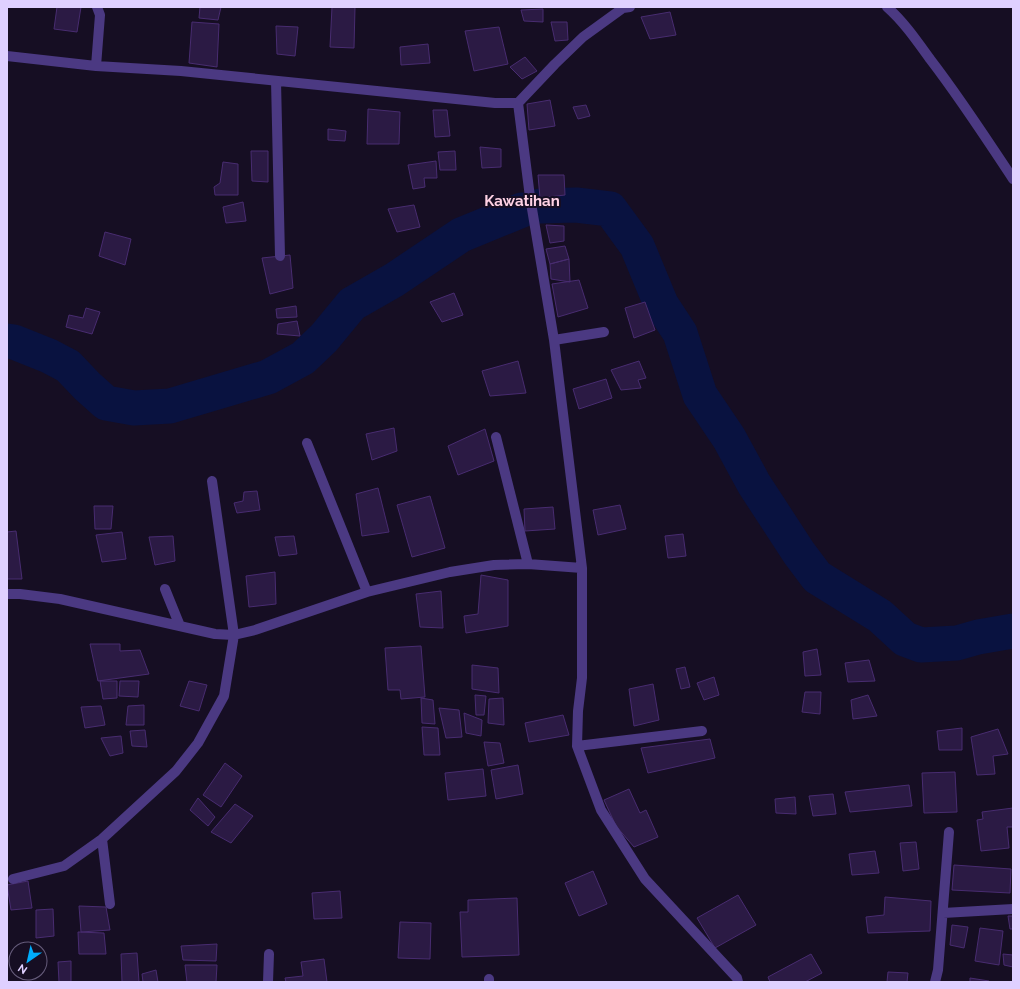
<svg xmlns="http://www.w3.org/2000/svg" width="1020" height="989" font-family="Raleway,sans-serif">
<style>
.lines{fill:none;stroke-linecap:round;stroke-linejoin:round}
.river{stroke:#091240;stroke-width:35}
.building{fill:#2b1a44;stroke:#482c70}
.street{stroke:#4b3982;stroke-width:10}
.labels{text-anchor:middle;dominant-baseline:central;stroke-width:4;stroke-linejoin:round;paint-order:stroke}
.neighbourhood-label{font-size:15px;font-weight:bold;fill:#ffd2e5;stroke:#160e23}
</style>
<rect width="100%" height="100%" fill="#160e23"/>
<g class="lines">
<!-- river -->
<path class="river" d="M540 206 576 205 610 209 637 246 661 304 680 333 700 395 729 438 754 484 799 553 817 577 880 616 905 639 921 645 957 643 978 637 1013 631
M7 341 14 342 49 356 68 366 87 386 106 403 134 408 170 406 268 377 303 358 324 338 352 304 394 280 461 235 522 210"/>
</g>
<!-- building -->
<path class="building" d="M57 7H81L77 32 54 29Z
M200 7H221L218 20 199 18Z
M332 7H355L354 48 330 47Z
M543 9V22L524 21 521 10Z
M670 12 676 35 650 39 641 17Z
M192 22 219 24 217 67 189 63Z
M551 22H567L568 40 555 41Z
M276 26 298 27 295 56 277 54Z
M499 27 508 64 474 71 465 31Z
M428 44 430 63 401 65 400 47Z
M525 57 537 71 522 79 510 67Z
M550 100 555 126 529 130 527 104Z
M586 105 590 116 578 119 573 107Z
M368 109 400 112 399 144H367Z
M433 110H447L450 136 435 137Z
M328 129 346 131 345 141 328 140Z
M480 147 501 149V167L482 168Z
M251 151H268V182L252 181Z
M455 151 456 170H440L438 152Z
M436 161 437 178H424L425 187 413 189 408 165Z
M223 162 238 164V195H215L214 187 220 183Z
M538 175H564L565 195 540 198Z
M243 202 246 221 226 223 223 207Z
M414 205 420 227 397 232 388 209Z
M546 225 564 226V241L550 243Z
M105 232 131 239 125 265 99 256Z
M565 246 569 259 550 264 546 249Z
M290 255 293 288 270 294 262 258Z
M569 259 570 282 551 279 550 264Z
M579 280 588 308 558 317 552 284Z
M454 293 463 315 442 322 430 302Z
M645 302 655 330 634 338 625 308Z
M296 306 297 317 277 318 276 309Z
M86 308 100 312 92 334 66 327 69 315 83 318Z
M297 321 300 336 277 334 278 324Z
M518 361 526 393 490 396 482 371Z
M639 361 646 378 638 380 641 388 621 390 611 370Z
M606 379 612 398 579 409 573 389Z
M394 428 397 451 372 460 366 434Z
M485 429 494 461 458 475 448 446Z
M378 488 389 532 362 536 356 494Z
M257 491 260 510 237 513 234 503 243 501 244 492Z
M430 496 445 548 412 557 397 505Z
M620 505 626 529 598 535 593 510Z
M94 506H113L111 529H95Z
M553 507 555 529 525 531 524 509Z
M16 531 22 579H7V532Z
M122 532 126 559 102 562 96 535Z
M683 534 686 556 668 558 665 536Z
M173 536 175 561 155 565 149 537Z
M294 536 297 554 279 556 275 537Z
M275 572 276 604 249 607 246 576Z
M481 575 508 580V626L466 633 464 616 478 614Z
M441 591 443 628 420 627 416 594Z
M90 644H120V651L140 650 149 674 98 681Z
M421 646 425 697 401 699 400 690H388L385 648Z
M817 649 821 675 805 676 803 652Z
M869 660 875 681 848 682 845 663Z
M472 665 498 668 499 693 472 689Z
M685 667 690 687 681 689 676 669Z
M714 677 719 695 704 700 697 683Z
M100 681H117V698L103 699Z
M120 681H139L138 697 119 696Z
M189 681 207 685 199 711 180 706Z
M653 684 659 720 634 726 629 689Z
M805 692H821L820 714 802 712Z
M475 695 486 696 484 715H476Z
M868 695 877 716 853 719 851 700Z
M421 698 433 700 435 724 422 723Z
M503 698 504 725 488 723 489 699Z
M144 705V725H126L128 706Z
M101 706 105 725 85 728 81 707Z
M439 708 459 710 462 737 446 738Z
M464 713 482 720 481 736 466 733Z
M563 715 569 735 529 742 525 723Z
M422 727 438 728 440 755H424Z
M962 728V750H939L937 731Z
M998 729 1008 754 993 756 995 774 977 775 971 737Z
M145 730 147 747 132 746 130 731Z
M121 736 123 753 110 756 101 738Z
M710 739 715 758 648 773 641 748Z
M484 742 500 743 504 763 488 766Z
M225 763 242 776 221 807 203 795Z
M518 765 523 794 496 799 491 770Z
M483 769 486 796 448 800 445 773Z
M955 772 957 812 924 813 922 773Z
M909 785 912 806 850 812 845 792Z
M629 789 640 813 646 810 658 837 634 847 616 826 604 800Z
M833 794 836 814 813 816 809 796Z
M795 797 796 814 776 813 775 799Z
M198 798 215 817 208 826 190 810Z
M235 804 253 816 231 843 211 832Z
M1013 808V827H1007L1009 848 981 851 977 820 983 819 982 812Z
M916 842 919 869 903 871 900 843Z
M875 851 879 873 852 875 849 854Z
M954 865 1011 869 1010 893 952 890Z
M593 871 607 904 579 916 565 883Z
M28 881 32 908 11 910 7 885Z
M340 891 342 918 314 919 312 893Z
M738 895 756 925 715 948 697 918Z
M885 897 931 901 930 931 868 933 866 917 884 915Z
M517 898 519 955 462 957 460 912H468V900Z
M79 906 106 907 110 930 81 932Z
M53 909 54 936 36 938V910Z
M1008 916H1013V929H1010Z
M400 922 431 923 430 959 398 958Z
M952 925 968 927 964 948 950 945Z
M980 928 1003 931 999 965 975 961Z
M78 932 104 933 106 954H79Z
M217 944 216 961 183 960 181 946Z
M137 953 139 982H122L121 954Z
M811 954 822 973 805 982H770L768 977Z
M1003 954 1013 955V967L1004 965Z
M324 959 327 982H286L285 978 303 976 301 962Z
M71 961V982H59L58 962Z
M185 965H217L216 982H187Z
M156 970 158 982H143L142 974Z
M888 972 908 973 907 982H887Z
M970 978 989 981V982H970Z"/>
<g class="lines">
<!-- street -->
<path class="street" d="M887 7C904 22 917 41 930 59 960 98 986 138 1013 179
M7 56 96 66 181 71 495 103H518L530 197 554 340 582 568V678L578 711 577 746 601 810 645 879 737 978 738 982
M96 66 100 15 97 7
M276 81 280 256
M518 103 555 64 583 37 623 8 630 7
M554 340 604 332
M496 437 528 564
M307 443 367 592
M165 589 180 626
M7 594H20L60 599 215 634 234 635 255 630 367 592 450 572 494 565 528 564 582 568
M577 746 702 731
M102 839 110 904
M13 879 64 866 102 839 176 771 198 743 224 696 234 635 212 481
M943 913 1013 909
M268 982 269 954
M489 982V979
M935 982 938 970 949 832"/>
</g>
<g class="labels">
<!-- neighbourhood labels -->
<g class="neighbourhood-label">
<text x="522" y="201">Kawatihan</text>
</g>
</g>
<!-- border -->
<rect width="1020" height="989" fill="none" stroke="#dfd0ff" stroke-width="16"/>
<!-- north arrow -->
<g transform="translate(28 961) rotate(214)"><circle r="19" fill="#160e23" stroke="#665c7b"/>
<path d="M0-3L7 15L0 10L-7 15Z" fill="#00acfb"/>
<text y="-6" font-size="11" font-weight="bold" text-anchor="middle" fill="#dfd0ff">N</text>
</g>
</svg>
